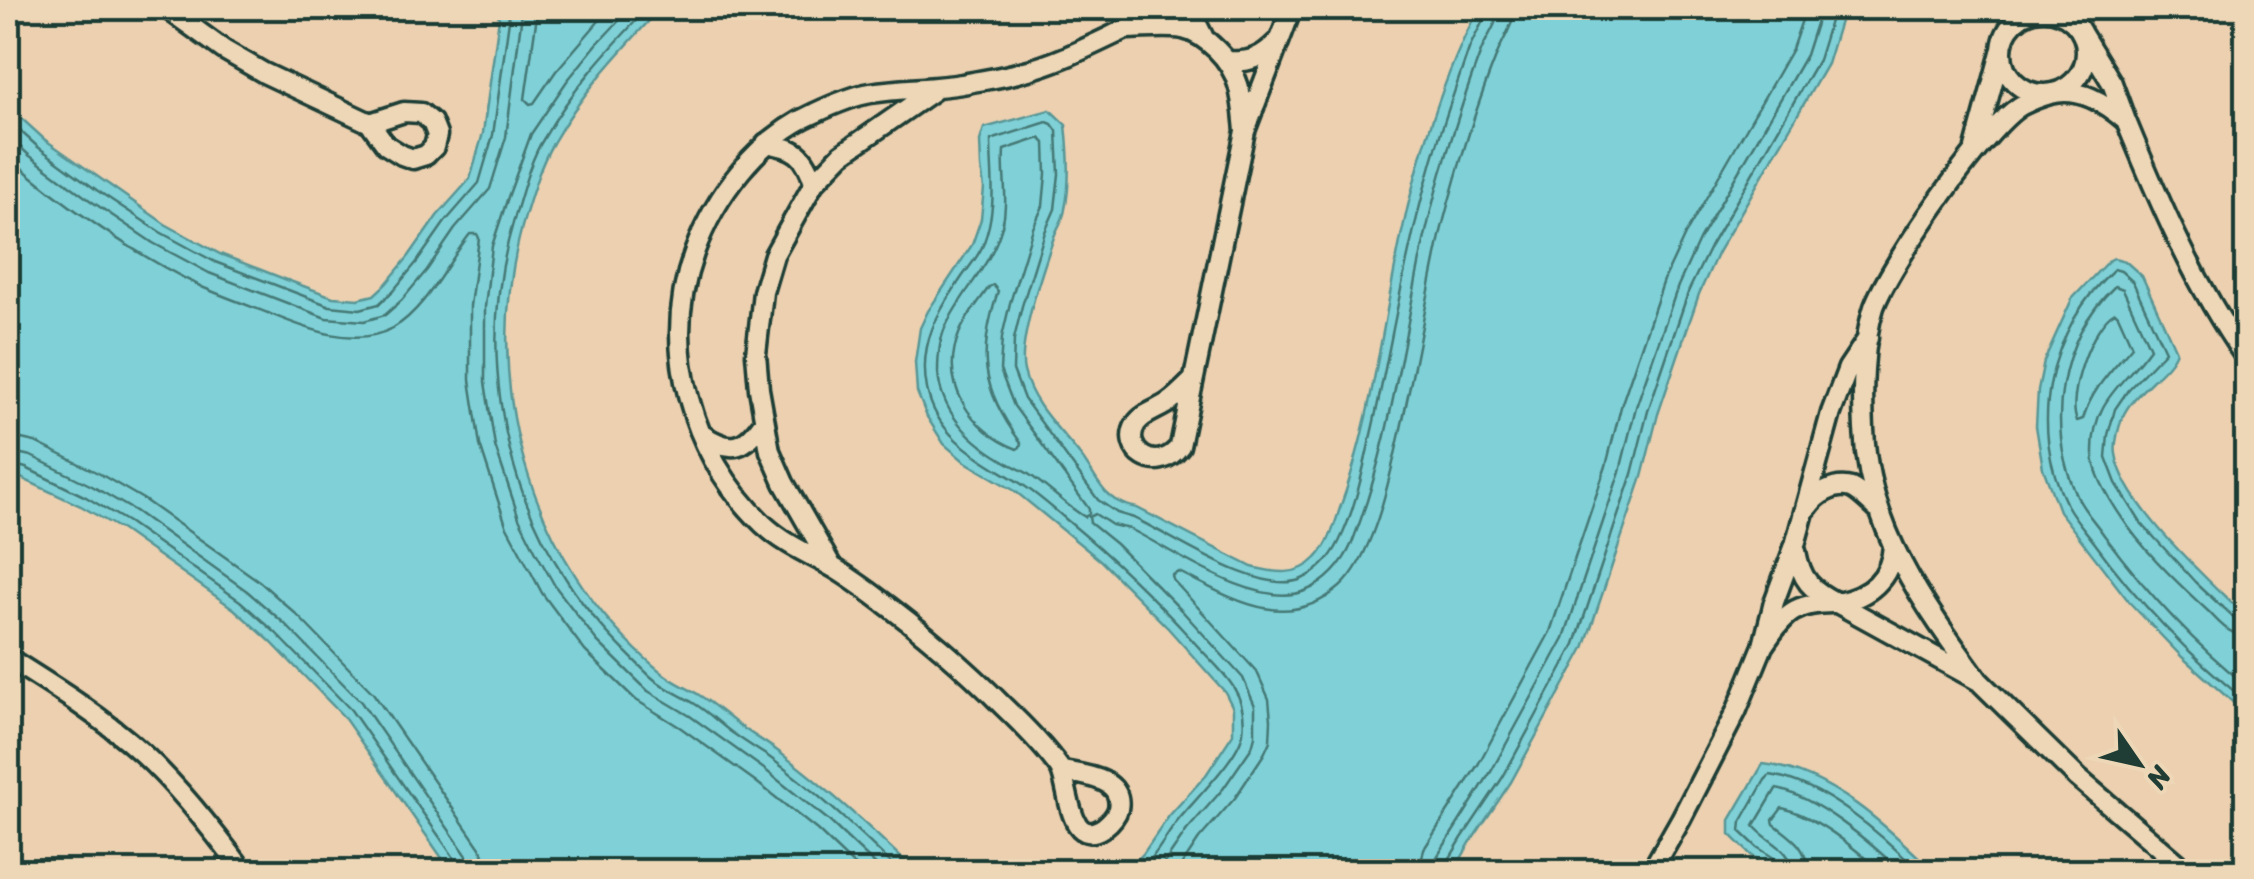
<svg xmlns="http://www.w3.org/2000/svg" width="2254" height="879" font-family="Sriracha,sans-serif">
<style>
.water{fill:#7fd1d7;stroke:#599696;stroke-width:2.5}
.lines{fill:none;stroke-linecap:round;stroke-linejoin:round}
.shore{stroke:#457875;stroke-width:2.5}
.street-casing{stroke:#1f3d34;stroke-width:25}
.street{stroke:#eed7b7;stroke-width:18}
</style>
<rect width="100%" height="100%" fill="#ecd0b0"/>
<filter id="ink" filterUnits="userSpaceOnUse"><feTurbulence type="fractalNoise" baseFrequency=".01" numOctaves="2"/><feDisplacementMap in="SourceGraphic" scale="20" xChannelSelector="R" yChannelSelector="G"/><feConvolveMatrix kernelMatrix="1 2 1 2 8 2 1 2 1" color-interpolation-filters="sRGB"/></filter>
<g filter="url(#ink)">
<!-- water -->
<path class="water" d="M496 8H661C622 50 582 92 553 143 541 163 533 190 526 213 476 376 527 562 660 671 671 681 686 687 699 695 712 703 723 713 735 722 749 733 764 741 779 752 827 788 872 829 915 871H451L343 716 270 641 234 609 122 530 81 506 8 472V106L44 139 165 224 220 254 287 280 333 297 358 299 374 295 386 284 409 256 437 216 470 179 483 133 499 18Z
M1479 8H1844L1827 64 1718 252 1699 294 1658 414 1642 477 1584 648 1511 782 1470 843 1454 871H1116L1130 867 1143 854 1169 816 1206 775 1233 734V708L1225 692 1167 627 1101 561 1015 491 964 461 944 444 927 417 917 392 915 362 920 328 928 311 972 245 981 219 984 188 981 167 980 141 984 128 1050 110 1066 125C1069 152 1071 182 1065 209 1064 219 1057 228 1054 237 1044 266 1017 343 1024 371 1032 406 1062 431 1083 459 1101 484 1103 501 1137 508L1252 567C1275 573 1298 577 1316 558 1328 546 1334 527 1339 511 1371 423 1382 328 1401 237 1416 165 1444 73 1479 8Z
M2114 258 2125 261 2142 276 2176 351C2171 370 2133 392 2123 416 2119 426 2114 444 2116 454 2123 505 2210 581 2246 617V714L2182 657 2130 603 2059 511 2043 468 2036 426 2038 390 2044 361 2072 299 2108 261Z
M1763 764C1828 770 1889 828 1933 871H1777L1751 855 1730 834V820Z"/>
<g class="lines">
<!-- shore -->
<path class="shore" d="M535 8 536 22 525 99 530 104 534 103 556 71 610 8
M631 8 597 44 567 81 531 134 508 197 492 246 485 307V382L495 446 519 518 537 554 555 586 597 641 648 691 690 716 764 769 827 819 883 872
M648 8C610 48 572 89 544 138 530 160 523 190 515 216 478 336 497 474 566 579 589 616 619 646 650 676 663 688 681 695 695 704 708 712 719 723 731 732 744 741 756 749 769 757 816 791 859 831 900 872
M8 120 38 147 98 191 160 232 215 262 330 306 360 309 379 304 393 291 417 262 445 222 479 183 493 135 509 20 506 8
M8 136 30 156 91 201 153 243 209 273 326 318 364 321 385 315 402 300 427 270 455 229 490 189 506 137 521 21 519 8
M1040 138 1045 143 1046 174 1043 206 1033 228 1010 303 1002 337 1000 370 1014 406 1089 509V514L1085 517C1066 506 1049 488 1030 475 1022 469 1012 466 1003 460 969 440 941 413 938 372 938 357 939 340 946 326 962 291 992 265 1002 226 1009 200 1002 176 1004 150Z
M8 156C61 204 139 257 204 288 225 297 247 305 268 313 305 328 354 349 393 328 426 309 447 263 470 234H477L479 238 470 306V380L480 445 506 525 542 593 585 651 636 700 681 728 755 781 817 830 861 872
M993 285 998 291C978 355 980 387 1021 443L1020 447 1017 449C971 431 939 384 959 334 965 318 979 302 989 287Z
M2115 312 2118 315 2132 346C2112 370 2092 388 2083 419L2077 421C2066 397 2092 324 2115 312Z
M8 436 35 442 100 474 143 499 259 581 296 614 373 693 480 848 485 858 486 872
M8 451 31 456 92 486 135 511 247 591 285 624 361 702 467 856 471 872
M8 463 26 468 86 497 128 522 240 601 276 633 351 710 457 862 459 872
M2246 623 2236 620 2195 582 2141 523 2116 483 2106 457 2108 435 2115 409 2128 390 2165 351 2133 282 2121 271 2114 269C2049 328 2027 426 2067 505 2074 518 2085 530 2094 542 2137 601 2190 656 2246 701
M2246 636C2240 635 2238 636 2232 632 2223 628 2216 619 2209 612 2182 587 2151 558 2129 528 2116 510 2093 475 2093 453 2092 399 2124 385 2150 348L2123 289 2115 286C2058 340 2045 427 2078 498 2084 511 2096 523 2104 535 2145 590 2193 643 2246 685
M1140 872C1155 857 1164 839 1176 823 1192 802 1240 757 1243 732 1245 717 1242 701 1234 688 1224 671 1207 657 1194 642 1155 599 1113 558 1068 521 1053 508 1037 494 1020 483 982 459 937 439 927 389 918 343 938 313 962 277 969 267 978 257 983 245 998 206 991 179 991 140L1047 122 1052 124 1057 131 1059 174 1055 209 1045 232 1022 306 1014 339 1013 370 1024 399 1098 500 1117 513 1134 518C1173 536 1260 597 1302 579 1318 572 1331 558 1339 542 1357 506 1364 464 1373 426 1392 341 1405 255 1429 172 1440 131 1455 90 1469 49 1474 35 1485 22 1487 8
M1158 872 1187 830 1223 789 1252 747 1255 736V706L1243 678 1184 613 1116 544 1090 523 1089 517 1095 514 1112 525 1130 529C1174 551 1256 610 1305 591 1326 583 1343 564 1352 543 1399 425 1406 294 1441 173 1454 131 1466 89 1482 49 1488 35 1498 23 1499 8
M1177 872 1199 839 1235 798 1264 754 1270 741 1271 720 1269 699 1257 672 1173 580 1172 575 1179 572C1232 598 1285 634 1340 587 1374 557 1390 476 1400 433 1414 371 1425 308 1438 246 1442 224 1449 202 1455 180 1467 138 1480 97 1496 57 1502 40 1514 26 1514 8
M1419 872 1424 849 1479 763 1550 632 1606 466 1622 403 1664 280 1686 233 1792 49 1806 8
M1434 872 1437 857 1492 770 1564 638 1620 471 1636 407 1678 286 1699 240 1806 55 1821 8
M1446 872 1447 863 1462 838 1503 777 1575 644 1632 474 1648 411 1689 290 1710 247 1818 60 1834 8
M1781 872 1777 860 1757 847 1740 831 1741 822 1765 780 1770 775C1822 782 1883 835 1919 872
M1793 872C1791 847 1768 843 1754 826L1776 789C1814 795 1874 845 1901 872
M1808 872C1807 846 1792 838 1774 824L1773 820 1782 808C1814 815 1856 848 1880 872"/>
<defs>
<path id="street" d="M166 8 224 50 264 73 370 123 386 145 402 155 413 159 426 155 434 147 437 135 432 122 421 113 404 112 370 123
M1166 8 1126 29C1144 29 1165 26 1183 29 1197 32 1207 40 1217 50 1241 73 1242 100 1245 131L1292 8
M1195 8V20L1203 36
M2002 52a42 42 0 1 1 84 0a42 42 0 1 1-84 0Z
M1229 61C1250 63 1262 57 1277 42
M2126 121C2160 204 2195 285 2246 358
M766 143C795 148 805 153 814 183
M1975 148 2001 52
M1868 338 1848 368 1831 413 1795 545 1774 602 1763 646C1785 613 1795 602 1837 603L1979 681C1923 604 1868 528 1864 429 1862 392 1863 342 1874 307 1889 266 1985 126 2022 105 2030 101 2042 96 2050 94 2079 86 2105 103 2126 121L2112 83 2082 34
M1192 381C1185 388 1177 396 1169 402 1158 410 1143 413 1136 424 1120 450 1157 477 1180 446L1245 131
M703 435C732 454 745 449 764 421
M1808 507C1816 495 1834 483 1851 488 1860 492 1869 502 1877 509
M1796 551C1801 580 1811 590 1837 603 1868 597 1891 579 1893 546
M831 565 784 483 770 451 759 389 756 354 763 292 774 255 814 183 842 154 934 90
M8 658C54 687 101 716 142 753 180 788 213 830 244 872
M1979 681 2078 778 2188 872
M1063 771C1084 775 1124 778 1118 809 1116 816 1109 823 1104 827 1067 852 1070 782 1059 767 1043 745 1023 725 1003 706 963 665 917 627 871 593 857 583 842 572 827 564 804 552 782 542 763 524 691 454 660 348 694 253 715 195 758 138 815 113 832 105 852 96 871 93 902 88 932 89 962 84 981 80 1002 78 1021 72 1058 63 1092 45 1126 29
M1651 872 1681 819 1736 712 1763 646"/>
</defs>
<!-- street casing -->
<use href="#street" class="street-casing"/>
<!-- street -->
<use href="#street" class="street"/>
</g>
</g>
<!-- margin -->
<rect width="2254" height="879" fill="none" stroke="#eed7b7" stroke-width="40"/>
<rect x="20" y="20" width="2214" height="839" fill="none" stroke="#1f3d34" stroke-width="4" filter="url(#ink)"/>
<!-- north arrow -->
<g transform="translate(2139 764) rotate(124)" stroke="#eed7b7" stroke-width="8" paint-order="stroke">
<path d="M0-8L18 38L0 25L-18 38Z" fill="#1f3d34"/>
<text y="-15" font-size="28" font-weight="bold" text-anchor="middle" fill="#1f3d34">N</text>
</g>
</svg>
